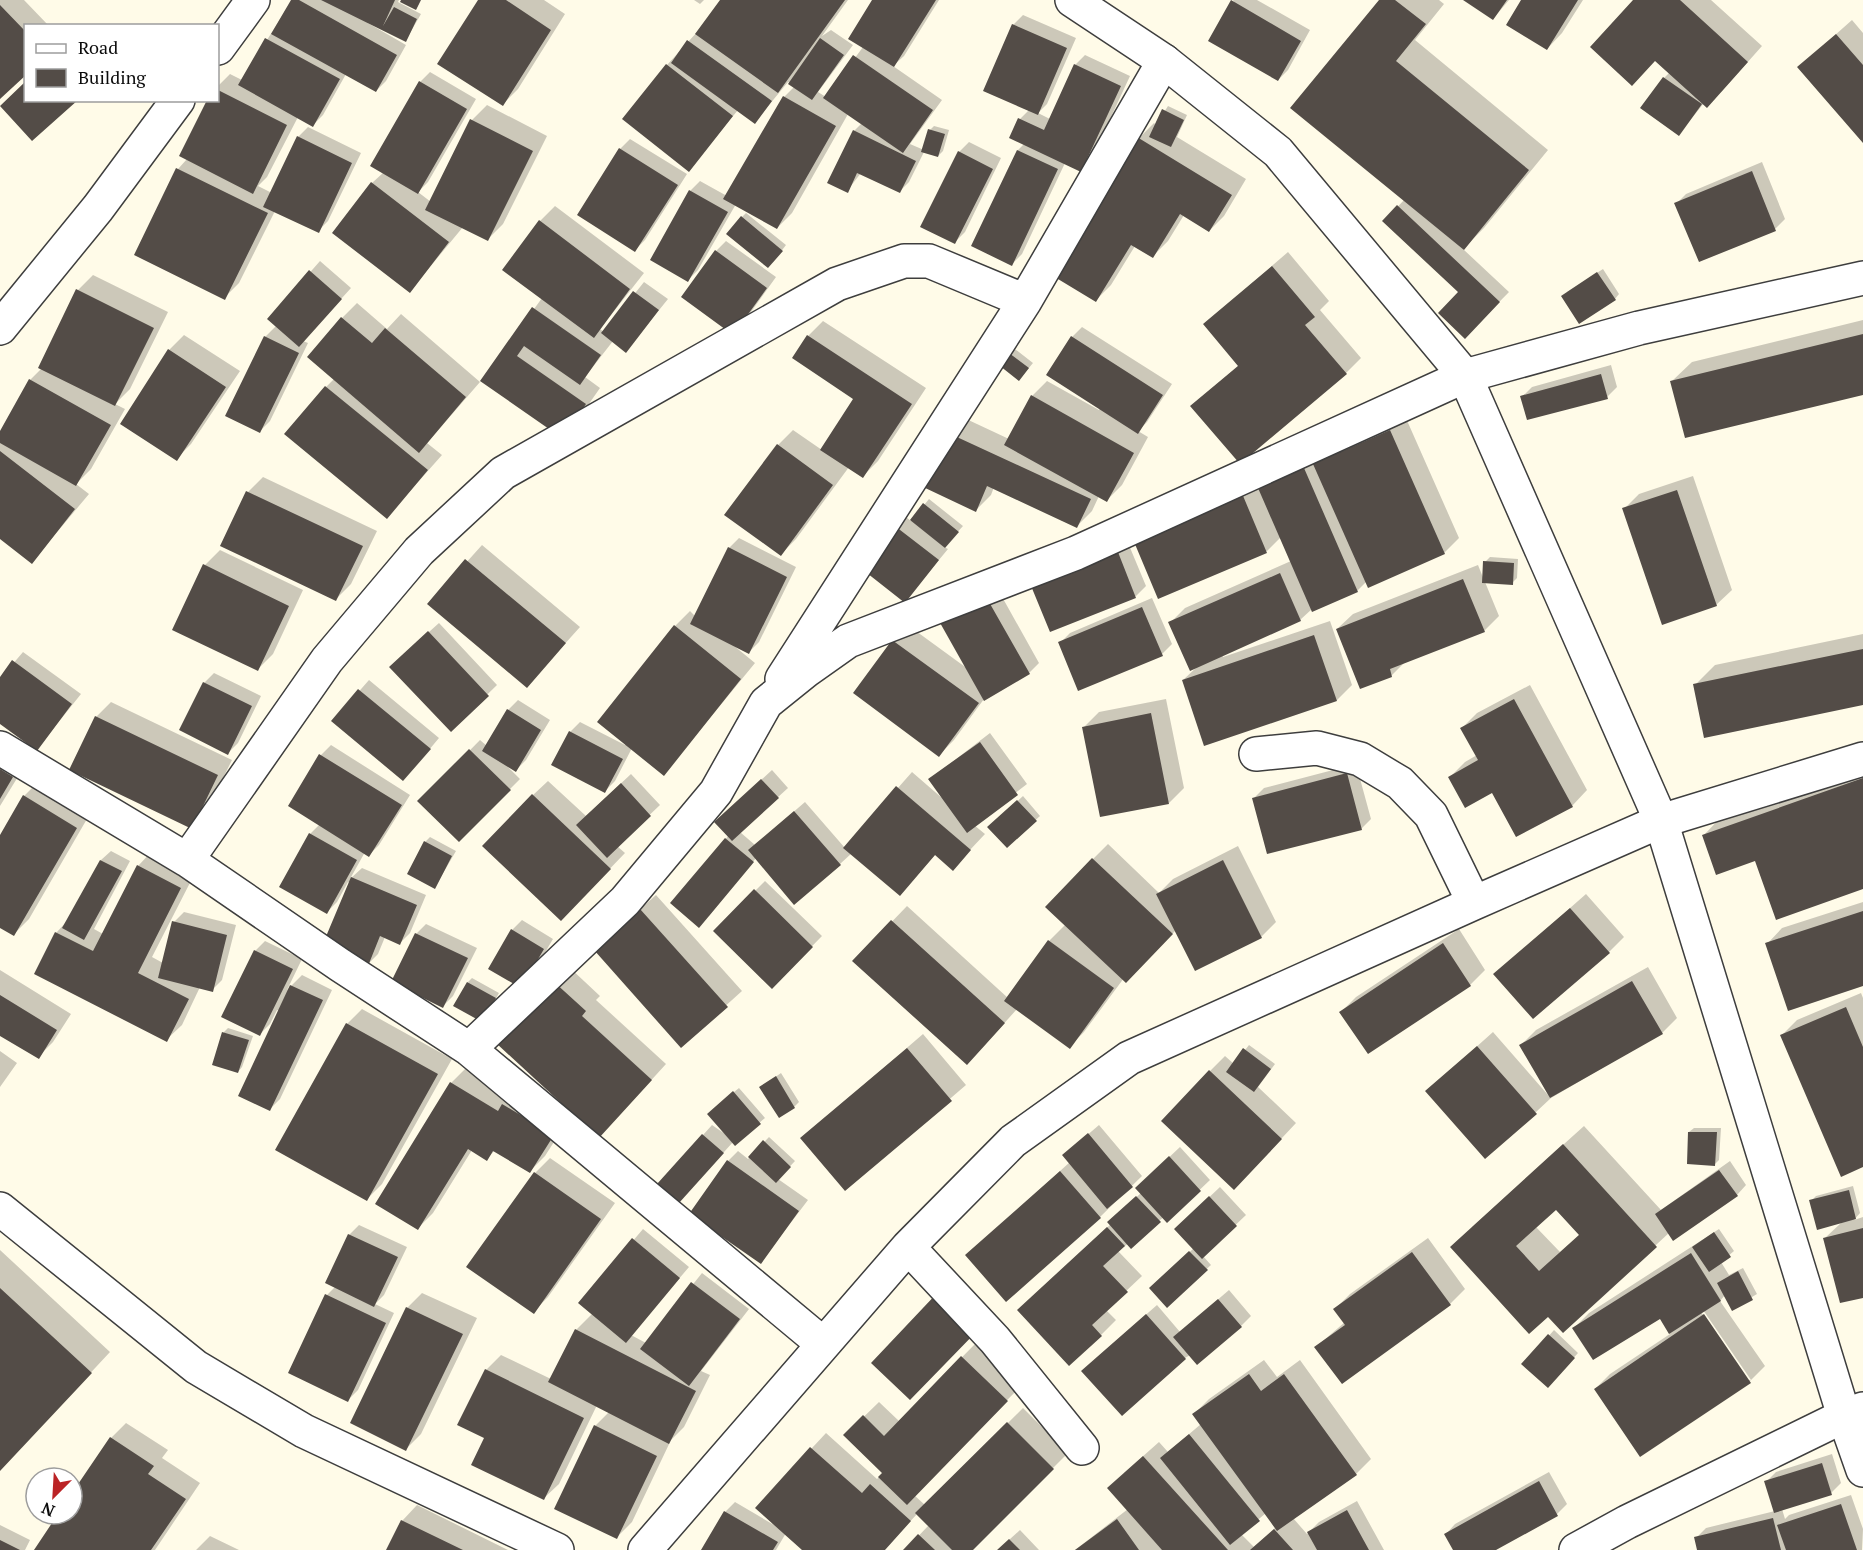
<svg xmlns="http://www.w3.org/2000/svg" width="1863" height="1550" font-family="'PT Serif',serif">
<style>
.shadow{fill:#0003;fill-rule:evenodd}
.building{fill:#534c47;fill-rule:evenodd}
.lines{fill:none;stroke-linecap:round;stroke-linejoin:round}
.minor-casing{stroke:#3e3e3e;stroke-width:36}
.tertiary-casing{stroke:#3e3e3e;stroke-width:36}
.minor{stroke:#fff;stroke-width:33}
.tertiary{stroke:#fff;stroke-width:33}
</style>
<rect width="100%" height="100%" fill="#fffbe8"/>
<!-- shadow -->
<path class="shadow" d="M0 0H24L49 26H26V73L0 97Z
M292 0H399L398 2 421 14 406 40 387 21 381 27 369 21 368 23 406 45 386 81 376 91 346 74 323 115 313 125 298 117 267 177 258 186 272 193 298 137 308 127 361 153 328 221 318 231 275 211 239 283 224 298 136 254 178 169 187 159 218 100V86L230 74 242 80Z
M480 0H544L565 14 518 89 503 104Z
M694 0H704L700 4Z
M721 0H848L822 36 831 30 853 45 818 92 826 97 863 47 873 0H939L904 56 893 66 942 100 910 144 924 150 930 130 934 126 949 130 943 151 938 156 924 152 909 182 899 192 861 173 847 191 854 131 862 123 848 114 792 213 777 228 736 204 698 270 688 280 652 260 690 191 700 181 727 196 784 97 795 86 788 82 755 122 738 110 689 170 667 65 698 31Z
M1233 0H1257L1310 30 1288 70 1278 80Z
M1381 0H1439L1444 4 1415 40 1548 150 1484 228 1463 249 1509 292 1465 337 1460 292 1384 221 1405 199Z
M1466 0H1509L1493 19Z
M1523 0H1583L1562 33 1547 49Z
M1635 0H1711L1762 46 1722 91 1704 103 1679 134 1664 78 1670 72Z
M1023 15 1076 38 1047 104 1038 113 1050 119 1075 65 1085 55 1130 76 1091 160 1081 170 1065 163 1022 254 1012 264 973 245 1018 150 1024 144 1020 119 1029 110 1013 25Z
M1852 20 1863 33V141L1799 67Z
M430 72 476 99 428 182 418 192 431 202 472 120 487 105 547 136 503 224 488 239 463 227 410 291 372 183 384 172 420 82Z
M1168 106 1187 115 1177 137 1246 179 1224 216 1209 231 1184 215 1168 241 1153 256 1135 246 1111 285 1096 300 1139 138 1154 123 1156 125Z
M630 139 687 174 645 240 635 250 620 149Z
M969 142 1001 158 965 232 955 242 959 152Z
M1762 162 1785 219 1775 229 1676 204 1686 194Z
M555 206 644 273 600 329 604 332 644 282 668 299 626 351 613 341 585 377 600 388 577 421 482 381 542 298 540 221Z
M746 213 786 245 773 262 742 217Z
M726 241 776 277 743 323 716 251Z
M1288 252 1329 301 1320 310 1361 358 1346 373 1192 406 1239 365 1205 324Z
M320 261 351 288 303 341 308 343 270 421 260 431 265 337 277 325 269 319Z
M1603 269 1619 294 1615 299 1567 292Z
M93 275 168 312 130 389 115 404 125 409 91 469 76 484 89 494 32 562 0 537V432L30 380 42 368 78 290Z
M357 303 387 329 401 314 480 382 427 443 442 455 387 517 326 387 335 378 342 318Z
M1863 320V393L1672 381 1692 362Z
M823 321 926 388 878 461 863 476 849 467 796 539 781 554 726 515 778 445 793 430 822 450 856 399 808 336Z
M1082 327 1172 384 1147 422 1138 431 1148 437 1122 485 1107 500 1099 496 1092 511 1077 526 994 487 991 495 976 510 923 485 962 417 1009 439 1032 396 1047 381 1099 410 1100 408 1048 374 1072 337Z
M184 335 240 371 191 444 176 459 122 424 169 350Z
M1011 346 1033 363 1023 375 997 362Z
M1611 365 1617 387 1607 397H1522L1532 387Z
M1405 416 1459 538 1444 553 1367 581 1357 591 1312 609 1300 620 1222 655 1223 657 1330 621 1352 685 1337 700 1183 680 1198 666 1170 623 1185 608 1291 561 1281 537 1267 551 1159 597 1134 537Z
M1693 476 1732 590 1716 605 1624 509 1639 494Z
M263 477 377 531 351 584 336 599 248 492Z
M929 499 963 526 944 547 948 549 905 601 860 565 902 514 911 521Z
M739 538 796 567 759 642 749 652 733 645 755 663 664 774 632 748 615 781 605 791 570 732 580 722 625 745 675 626 690 611 695 616 729 548Z
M1126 538 1146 586 1136 596 1051 630Z
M482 545 580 627 527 686 429 604Z
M220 550 303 590 273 654 258 669 205 565Z
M1490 557 1518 559 1517 578 1512 583 1485 582 1499 616 1484 631 1406 661 1391 676 1337 629 1353 614 1478 565 1484 580 1485 562Z
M996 586 1039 663 1029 673 984 699 954 740 939 755 855 693 894 641 909 626 968 669Z
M1152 598 1172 644 1162 654 1060 643 1070 633Z
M439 623 497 685 451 730 401 657Z
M1863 634V704L1695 685 1715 665Z
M23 652 81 694 37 749 0 722V679Z
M214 673 261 696 238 743 228 753 204 683Z
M369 680 439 738 413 769 333 721Z
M1530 685 1587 790 1572 806 1492 791 1450 777 1465 762 1477 755 1462 728 1477 713Z
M1166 699 1184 788 1169 803 1084 727 1099 712Z
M518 700 550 720 526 760 516 770 507 766 520 779 459 840 420 801 480 740 487 746 508 710Z
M111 702 232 760 206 812 191 827 96 717Z
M990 733 1027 784 974 825 985 834 953 868 936 854 900 894 852 853 840 864 756 858 709 916 672 903 729 835 726 812 772 770 788 788 740 832 755 845 805 802 845 848 912 772 942 798 930 779Z
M0 745 27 762 0 806Z
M331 745 410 795 379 845 369 855 365 852 350 879 362 868 426 895 410 933 400 943 385 937 378 954 368 964 350 883 348 882 337 902 327 912 310 834 320 824 290 805 321 755Z
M1356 764 1371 819 1361 829 1254 798 1264 788Z
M1863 766V888L1756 859 1704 835 1723 815Z
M631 774 660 805 617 846 625 853 576 904 533 795 548 781 586 816Z
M39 781 91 812 29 919 14 934 0 926V838L24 796Z
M1023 796 1040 816 1007 846 989 827Z
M430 837 456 851 435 887 425 842Z
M1108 844 1159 893 1173 879 1238 846 1276 922 1261 937 1176 930 1141 966 1124 978 1084 1032 1069 1047 1017 1009 982 1048 854 961 907 906 1008 998 1049 941 1066 924 1093 859Z
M153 850 195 873 152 957 163 963 174 922 184 912 236 925 222 980 212 990 200 987 182 1025 166 1040 56 933 68 920 101 860 111 851 130 861 94 929 103 934 138 866Z
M765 881 822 936 772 987 715 931Z
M1586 894 1624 937 1609 952 1495 974Z
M656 895 742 991 681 1046 611 935Z
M1863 902V984L1767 944 1782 928Z
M522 920 553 939 531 976 512 930Z
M426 924 477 948 453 996 443 1006 393 981 416 934Z
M1459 929 1485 970 1470 985 1368 1052 1341 1012 1356 997Z
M265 941 302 959 287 990 302 975 332 990 280 1099 270 1109 279 1011 277 1010 270 1024 260 1034 255 951Z
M569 967 600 996 596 1000 666 1064 614 1121 498 1043Z
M1648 967 1677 1018 1662 1033 1551 1098 1536 1112 1427 1091 1493 1032 1548 1095 1521 1045 1536 1030Z
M0 970 71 1014 53 1042 38 1057 0 1034Z
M472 978 499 993 486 1016 468 982Z
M1861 993 1863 998V1166L1782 1035 1797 1020Z
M362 1009 452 1059 382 1184 367 1199 347 1024Z
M228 1028 253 1036 242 1067 238 1072 213 1064 224 1032Z
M923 1034 966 1085 845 1189 802 1138Z
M1249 1045 1275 1064 1258 1087 1296 1123 1249 1173 1210 1071 1225 1056 1234 1064Z
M0 1051 17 1063 0 1087Z
M466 1068 513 1096 568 1120 545 1156 530 1171 495 1150 487 1159 472 1150 433 1213 418 1228 451 1083Z
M781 1073 799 1102 794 1107 761 1087Z
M739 1088 765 1118 735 1144 733 1142 689 1191 703 1135 712 1125 728 1136 713 1109Z
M1099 1125 1142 1176 1100 1217 1006 1300 967 1255 1070 1162 1064 1155Z
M1584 1126 1661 1210 1730 1161 1746 1185 1737 1195 1670 1232 1563 1331 1472 1227ZM1556 1207 1580 1234 1560 1252 1535 1226Z
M1694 1128H1721L1719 1160 1715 1164 1689 1132Z
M769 1137 795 1161 778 1179 808 1200 761 1262 728 1161 738 1151 748 1159Z
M1180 1147 1210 1180 1167 1221 1164 1217 1118 1251 1142 1276 1106 1310 1116 1320 1101 1335 1034 1295 1111 1224 1109 1222 1141 1193 1147 1178Z
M550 1158 615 1203 548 1297 533 1312 468 1267 535 1173Z
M1853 1186 1860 1213 1854 1220 1863 1217V1296L1825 1238 1842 1222 1811 1201 1816 1196Z
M1220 1187 1246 1215 1203 1256 1211 1265 1167 1305 1151 1288 1194 1248 1186 1219Z
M359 1225 407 1247 384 1295 375 1304 394 1313 358 1390 348 1400 327 1295 335 1287 349 1235Z
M643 1229 689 1267 631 1335 646 1343 702 1273 749 1309 701 1371 710 1375 684 1427 671 1440 632 1522 617 1537 595 1426 609 1412 597 1405 559 1484 543 1499 486 1438V1370L501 1355 551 1379 576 1330 593 1313 580 1303Z
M1719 1229 1734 1251 1721 1262 1729 1275 1743 1268 1757 1294 1732 1309 1725 1295 1720 1301 1765 1366 1751 1380 1701 1307 1699 1309 1748 1380H1751L1640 1455 1595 1389 1610 1374 1670 1334 1660 1317 1574 1328 1589 1313Z
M1428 1238 1465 1289 1450 1304 1316 1347 1345 1322 1335 1309 1350 1294Z
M0 1250 110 1352 0 1470Z
M1229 1290 1251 1316 1241 1326 1185 1358 1093 1361 1157 1305 1180 1332Z
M422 1293 477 1318 421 1434 406 1449 407 1308Z
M1554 1330 1578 1353 1548 1386 1524 1364Z
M977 1342 1022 1385 914 1495 925 1505 1023 1408 1068 1453 971 1550H905L929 1525 917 1514 884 1550H804L786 1533 776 1550H703L725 1512 735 1502 774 1525 757 1507 826 1433 877 1479 884 1472 845 1435 879 1402 899 1421Z
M1264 1360 1277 1377 1300 1360 1371 1459 1356 1474 1293 1518 1307 1534 1319 1522 1357 1501 1384 1550H1075L1128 1509 1124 1473 1159 1442 1168 1452 1201 1424 1194 1414 1209 1399ZM1266 1513 1276 1527 1254 1547 1241 1534Z
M126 1423 168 1450 162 1458 200 1483 155 1550H36L60 1514H72V1496L111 1438Z
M1832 1454 1841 1483 1831 1493 1782 1509 1785 1519 1789 1515 1851 1495 1863 1529 1862 1550H1699L1696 1538 1706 1528 1775 1511 1766 1482 1776 1472Z
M1549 1472 1567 1504 1557 1514 1493 1550H1454L1446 1534 1455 1524Z
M417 1505 508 1550H388L402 1521Z
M0 1525 30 1540 25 1550H0Z
M1020 1530 1039 1550H998Z
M210 1536 239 1550H196Z"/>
<!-- building -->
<path class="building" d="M291 0H299L397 55 376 92 271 34Z
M321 0H395L383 26 394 7 417 19 406 42Z
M401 0H421L416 10 400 2Z
M478 0H506L551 30 503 106 437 64Z
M720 0H845L778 93 695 34Z
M872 0H936L894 67 848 39Z
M1231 0 1301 41 1278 81 1208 41Z
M1379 0H1395L1426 24 1396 61 1529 170 1464 250 1290 108Z
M1463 0H1507L1493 20Z
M1521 0H1578L1547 50 1506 25Z
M1633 0H1680L1748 62 1707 108 1655 61 1632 86 1590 47Z
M0 5 26 32V75L0 99Z
M1012 24 1067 48 1038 115 983 91Z
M1836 34 1863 65V143L1797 67Z
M265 38 340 79 313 127 238 85Z
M820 38 844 55 812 100 788 84Z
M687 40 772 101 755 124 671 63Z
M853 55 933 110 903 153 823 98Z
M666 64 733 116 689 172 622 119Z
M1074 64 1121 86 1081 172 1009 138 1018 118 1044 130Z
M1663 77 1702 104 1679 136 1640 108Z
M26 81V100H78L32 141 0 106Z
M419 81 467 109 418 194 370 166Z
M218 90 287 125 253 194 179 156 207 100H218Z
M783 96 836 126 777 229 723 199Z
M1162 109 1184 120 1171 147 1149 137Z
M470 119 533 151 488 241 425 210Z
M928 129 945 134 938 157 921 152Z
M853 130 916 161 900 193 857 173 848 193 827 183Z
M297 136 352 163 319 233 263 207Z
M1137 137 1232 195 1209 232 1180 214 1153 258 1131 245 1096 302 1053 276Z
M619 148 678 185 635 252 577 215Z
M1017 150 1058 169 1012 266 971 246Z
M958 151 993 169 955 244 920 227Z
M176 168 268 213 225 300 134 255Z
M1752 171 1776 231 1699 262 1674 203Z
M371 182 449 242 410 293 332 233Z
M689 190 728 212 688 282 650 260Z
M1397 205 1500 302 1465 339 1438 313 1458 292 1382 221Z
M741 216 783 251 768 268 726 234Z
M539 220 630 289 594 338 502 270Z
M715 250 767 288 733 335 681 297Z
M1272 266 1315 317 1305 325 1347 374 1240 464 1190 406 1238 366 1203 324Z
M309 270 342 299 299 347 267 319Z
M1597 272 1616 300 1579 324 1561 296Z
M76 289 154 328 115 406 38 368Z
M633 291 659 310 626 353 601 333Z
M532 307 601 355 580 385 524 346 517 356 586 404 562 438 480 381Z
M341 317 372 343 385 328 466 397 419 453 307 357Z
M1863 334V395L1685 438 1670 381Z
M807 335 912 404 863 478 820 450 853 399 792 358Z
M264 336 299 353 260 433 225 416Z
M1071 336 1163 395 1138 434 1046 375Z
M168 349 226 387 177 461 120 424Z
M1005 350 1029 368 1019 381 995 362Z
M1601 374 1608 399 1527 420 1520 396Z
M29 379 111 425 76 486 0 443V431Z
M325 386 428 470 387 519 284 434Z
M1031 395 1134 453 1107 502 1004 445Z
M1390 430 1445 554 1368 588 1313 464Z
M946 432 1091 499 1077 528 987 486 976 512 921 486Z
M777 444 833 485 781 556 724 515Z
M0 451 75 509 32 564 0 539Z
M1304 468 1358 592 1312 612 1258 488Z
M1677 490 1717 606 1662 625 1622 508Z
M246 491 363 546 336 601 220 546Z
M1241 491 1267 553 1158 599 1132 537Z
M923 503 959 532 945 548 910 520Z
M891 523 939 560 905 603 858 566Z
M728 547 787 577 749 654 690 624Z
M1116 547 1136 598 1050 632 1029 581Z
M465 559 566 643 527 688 427 604Z
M1483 561 1514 563 1513 585 1482 583Z
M203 564 289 606 258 671 172 630Z
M1280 573 1301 621 1190 671 1168 622Z
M1463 579 1485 632 1390 669 1392 677 1360 689 1336 629Z
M985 595 1030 674 984 701 939 621Z
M1142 607 1163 656 1078 691 1058 642Z
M674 625 741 679 664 776 597 722Z
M428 631 489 696 451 732 389 667Z
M1314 635 1337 701 1204 746 1182 680Z
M892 640 979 703 939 757 853 693Z
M1863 649V705L1704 738 1693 684Z
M12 660 72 704 37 751 0 724V677Z
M203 682 252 706 228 755 179 730Z
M358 689 431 749 403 781 331 721Z
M1514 699 1573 807 1516 837 1492 793 1465 808 1448 777 1478 760 1460 728Z
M507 709 541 730 516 772 482 751Z
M1151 713 1169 804 1100 817 1082 727Z
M95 716 218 775 192 829 69 770Z
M569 731 623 759 605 793 551 765Z
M980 742 1018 795 967 833 928 779Z
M469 749 511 790 459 842 417 801Z
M319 754 402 805 369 857 288 806Z
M0 769 13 777 0 799Z
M1347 773 1362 830 1267 854 1252 798Z
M1863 778V889L1776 920 1755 861 1716 875 1702 835Z
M761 779 779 798 732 841 714 822Z
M621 783 651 816 607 858 576 825Z
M896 786 971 850 953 871 935 855 900 896 843 848Z
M532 794 611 869 561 921 482 846Z
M23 795 77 828 14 936 0 928V835Z
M1017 800 1037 821 1007 848 987 827Z
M794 811 841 865 794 905 748 850Z
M309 833 357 860 327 914 279 887Z
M725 838 754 862 699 928 670 903Z
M424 841 452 856 435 889 407 874Z
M1092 858 1173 934 1126 983 1045 907Z
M100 860 122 871 84 940 62 928Z
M1223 860 1262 938 1195 971 1156 894Z
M137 865 181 888 138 973 189 999 167 1042 34 974 55 932 93 951Z
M351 877 417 905 400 945 380 936 368 966 322 946Z
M754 889 813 947 772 989 713 931Z
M1570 908 1610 953 1533 1019 1493 974Z
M640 909 728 1007 681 1048 594 950Z
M1863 911V986L1788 1011 1765 943Z
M891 920 1005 1023 967 1065 852 961Z
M172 921 227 935 213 992 158 978Z
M511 929 544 949 521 988 488 969Z
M415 933 468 958 443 1008 391 982Z
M1048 940 1114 988 1070 1049 1004 1001Z
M1443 943 1471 986 1368 1054 1339 1012Z
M254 950 293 969 260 1036 221 1017Z
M553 981 586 1011 582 1016 652 1080 599 1138 496 1043Z
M1632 981 1663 1034 1550 1098 1519 1045Z
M467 982 496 998 482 1022 453 1006Z
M290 985 323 1000 270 1111 238 1096Z
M0 995 57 1030 39 1059 0 1036Z
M1846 1007 1863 1047V1167L1841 1177 1780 1035Z
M346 1023 438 1074 367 1201 275 1150Z
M222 1032 249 1040 238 1073 212 1065Z
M1477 1046 1537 1114 1485 1159 1425 1091Z
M907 1048 952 1101 845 1191 800 1138Z
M1243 1048 1271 1069 1254 1092 1226 1072Z
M1209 1070 1282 1139 1234 1190 1161 1121Z
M776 1076 795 1108 779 1118 759 1087Z
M450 1082 498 1111 502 1104 554 1135 530 1173 493 1151 487 1161 468 1149 418 1230 375 1204Z
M733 1091 761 1124 735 1146 707 1114Z
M1688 1132H1717L1715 1166 1687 1164Z
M1088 1133 1133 1187 1107 1209 1062 1155Z
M702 1134 724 1153 679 1203 657 1184Z
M763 1140 791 1167 776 1183 748 1157Z
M1563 1144 1657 1247 1563 1333 1548 1317 1529 1334 1450 1247ZM1556 1210 1579 1235 1539 1271 1516 1246Z
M1169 1156 1201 1191 1167 1223 1135 1188Z
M727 1160 799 1211 761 1264 689 1214Z
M1719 1170 1738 1196 1673 1241 1655 1214Z
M1060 1171 1101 1218 1006 1302 965 1255Z
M534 1172 601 1219 534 1314 466 1267Z
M1849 1190 1856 1219 1817 1230 1809 1200Z
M1136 1196 1161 1222 1131 1249 1107 1222Z
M1209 1196 1237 1226 1202 1259 1174 1229Z
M1107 1227 1125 1246 1103 1266 1128 1292 1092 1325 1102 1336 1069 1366 1017 1310Z
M1863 1228V1298L1840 1303 1823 1238Z
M1714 1232 1731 1257 1709 1272 1692 1247Z
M348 1234 398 1257 374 1307 325 1283Z
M632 1238 680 1278 626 1343 578 1303Z
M1189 1251 1208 1270 1167 1308 1149 1288Z
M1412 1252 1451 1305 1342 1384 1314 1347 1345 1325 1333 1309Z
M1691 1253 1721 1301 1669 1334 1660 1319 1593 1360 1572 1328Z
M1738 1271 1753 1300 1732 1311 1717 1283Z
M691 1282 740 1319 689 1386 640 1349Z
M0 1288 92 1373 0 1471Z
M940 1290 980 1328 910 1400 871 1363Z
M325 1294 386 1323 348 1402 288 1373Z
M1218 1299 1242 1327 1197 1365 1173 1337Z
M406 1307 463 1334 406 1451 350 1423Z
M1146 1314 1186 1359 1122 1416 1081 1371Z
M1704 1314 1751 1383 1640 1457 1594 1389Z
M575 1329 696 1391 669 1444 548 1382Z
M1548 1334 1575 1358 1548 1388 1521 1364Z
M961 1356 1008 1401 907 1505 878 1477 882 1473 843 1435 863 1415 884 1436Z
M485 1369 584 1418 544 1500 471 1465 484 1438 457 1425Z
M1249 1374 1261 1391 1284 1374 1357 1475 1277 1531 1192 1414Z
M1007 1422 1054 1469 973 1550H952L915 1513Z
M594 1425 657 1456 617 1539 554 1509Z
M1189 1434 1260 1521 1230 1545 1160 1458Z
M110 1437 154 1466 148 1474 186 1499 151 1550H34L58 1514H72V1493Z
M810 1447 862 1493 870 1484 911 1521 885 1550H802L755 1508Z
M1143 1456 1228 1550H1162L1107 1488Z
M1822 1463 1832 1495 1774 1513 1764 1481Z
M1539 1481 1558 1516 1496 1550H1453L1444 1534Z
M1841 1504 1857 1550H1786L1777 1525Z
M1347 1510 1369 1550H1317L1307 1532Z
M724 1511 778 1542 773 1550H701Z
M1773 1518 1781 1550H1697L1694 1537Z
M1117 1519 1139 1550H1075Z
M401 1520 463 1550H386Z
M1274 1529 1293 1550H1250Z
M918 1534 935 1550H903Z
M1009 1539 1020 1550H997Z
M0 1540 20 1550H0Z"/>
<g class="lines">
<defs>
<path id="minor" d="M218 48 253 0
M0 328 98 208 178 100
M782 679 1025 301 1164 61
M0 748 187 860 340 965 469 1049 823 1344
M1256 754 1317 748 1360 759 1400 783 1431 815 1474 903
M187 860 327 660 419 551 503 473 837 284 904 261H929L1025 301
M469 1049 625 901 716 792 766 703 807 670 848 641 1076 553 1465 376 1639 328 1863 278
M0 1209 196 1367 304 1431 557 1550
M908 1247 995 1340 1082 1448
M645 1550 908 1247 1013 1141 1129 1058 1474 903 1661 821 1863 759
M1576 1550 1627 1522 1844 1416 1863 1409"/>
<path id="tertiary" d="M1072 0 1164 61 1278 152 1465 376 1661 821 1844 1416 1863 1470"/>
</defs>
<!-- minor casing -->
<use href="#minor" class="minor-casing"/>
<!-- tertiary casing -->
<use href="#tertiary" class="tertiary-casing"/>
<!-- minor -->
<use href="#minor" class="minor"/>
<!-- tertiary -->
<use href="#tertiary" class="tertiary"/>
</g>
<!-- legend -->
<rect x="24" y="24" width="195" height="78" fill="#ffffff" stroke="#9d9d9d" stroke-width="1.5"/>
<rect x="36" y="44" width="30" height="9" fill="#ffffff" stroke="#9d9d9d" stroke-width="1.5"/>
<text x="78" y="54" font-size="18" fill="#0b0b0b">Road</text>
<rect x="36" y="69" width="30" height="18" fill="#534c47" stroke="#9d9d9d" stroke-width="1.5"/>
<text x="78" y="84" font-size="18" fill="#0b0b0b">Building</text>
<!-- north arrow -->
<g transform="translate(54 1496) rotate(204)"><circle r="28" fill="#ffffff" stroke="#9d9d9d" stroke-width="1.5"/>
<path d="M0-4.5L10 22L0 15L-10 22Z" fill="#bb2325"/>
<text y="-9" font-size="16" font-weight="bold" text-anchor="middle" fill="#0b0b0b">N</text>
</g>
</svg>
